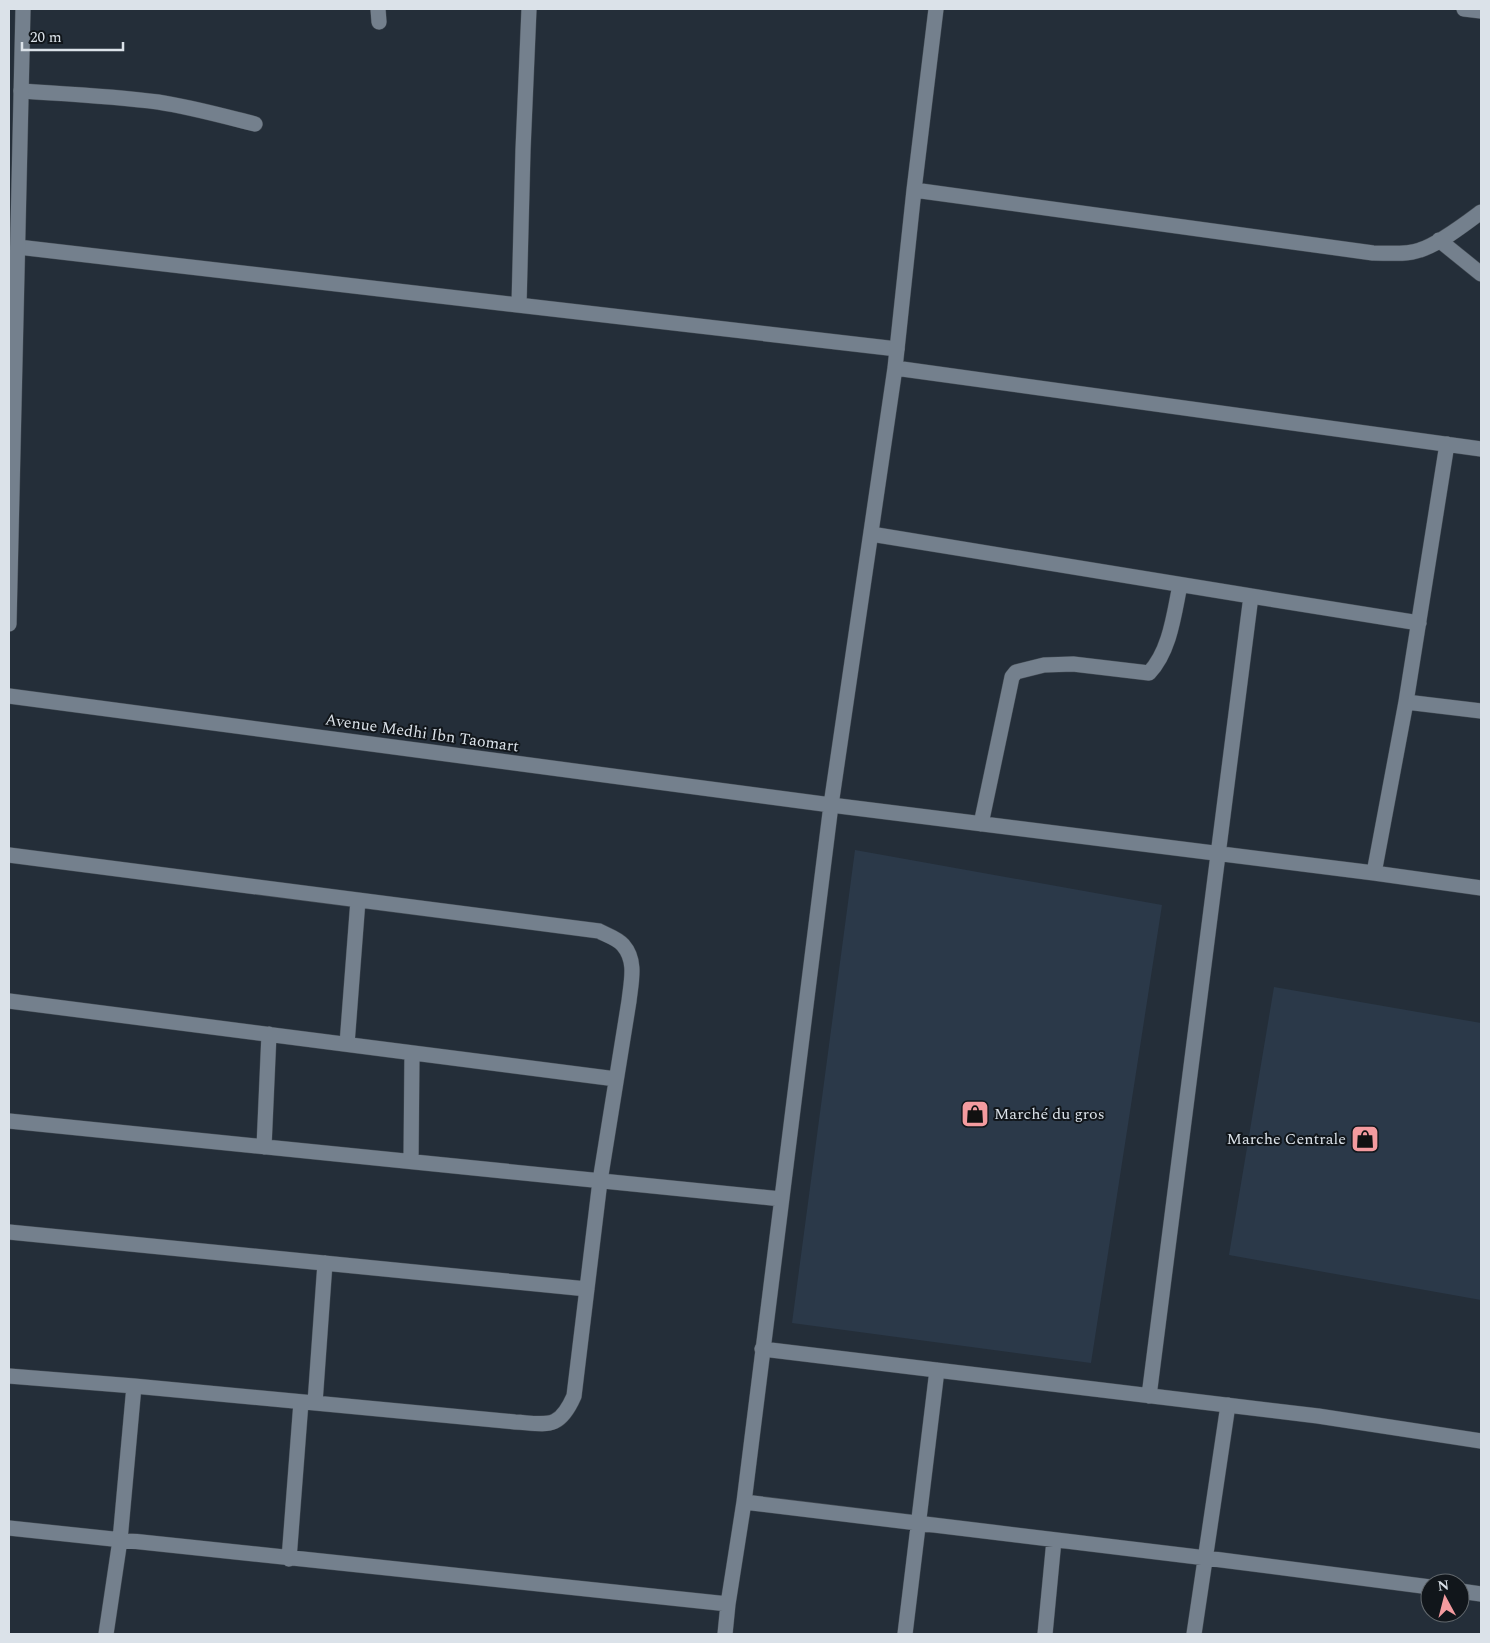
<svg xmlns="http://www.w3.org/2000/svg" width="1490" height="1643" font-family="Spectral,serif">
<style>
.built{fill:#2b3949}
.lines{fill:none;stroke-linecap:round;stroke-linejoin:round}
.service-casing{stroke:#434b54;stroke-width:16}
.minor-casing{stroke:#434b54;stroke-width:16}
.service{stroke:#74808d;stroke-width:15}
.minor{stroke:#74808d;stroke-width:15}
.labels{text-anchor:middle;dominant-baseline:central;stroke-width:4;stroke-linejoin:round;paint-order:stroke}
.street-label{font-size:16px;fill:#dbe2e9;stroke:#11161b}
.poi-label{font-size:16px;fill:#dbe2e9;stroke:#11161b;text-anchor:start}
</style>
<rect width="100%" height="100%" fill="#242e39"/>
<!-- built -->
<path class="built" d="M855 850 1162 905 1091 1363 792 1323Z
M1274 987 1481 1023V1300L1229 1255Z"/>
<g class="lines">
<defs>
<path id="service" d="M378 9 379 22
M1464 9 1481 11
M21 91C67 94 113 96 158 102 191 107 223 116 255 124
M18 247 897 349
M519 305 523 150 529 9"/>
<path id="minor" d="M914 190 1373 253C1388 253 1406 255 1420 250 1439 244 1465 224 1481 212
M1439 240 1481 274
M895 368 1481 449
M871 534 1251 596
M9 624 23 9
M9 696 831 805 1374 873 1481 888
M1406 702 1481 711
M981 824 1012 677 1016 672 1044 665 1073 664 1149 673C1170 651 1174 614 1180 585
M9 855 599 931C606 935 617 938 623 945 637 961 631 982 629 1001L600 1181 574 1396C559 1430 548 1424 515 1422L134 1386 120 1540 106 1634
M1374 873 1406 702 1447 444
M9 1001 616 1079
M347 1044 358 900
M9 1121 781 1199
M264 1147 269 1034
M411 1161 412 1053
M9 1232 587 1289
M762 1349 1318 1416 1481 1441
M9 1376 134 1386
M1149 1396 1251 596 1419 623
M315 1403 325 1263
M744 1502 1206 1558 1430 1587
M9 1528 728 1604
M289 1559 301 1402
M1460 1591 1481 1594
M725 1634 728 1604 744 1502 831 805 895 368 914 190 936 9
M905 1634 937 1370
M1045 1634 1054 1540
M1194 1634 1228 1405"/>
</defs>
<!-- service casing -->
<use href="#service" class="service-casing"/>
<!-- minor casing -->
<use href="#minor" class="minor-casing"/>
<!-- service -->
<use href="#service" class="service"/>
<!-- minor -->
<use href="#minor" class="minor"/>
</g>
<!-- icons -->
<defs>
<symbol id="shop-square" viewBox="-11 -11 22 22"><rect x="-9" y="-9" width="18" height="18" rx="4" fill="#f49b9f" stroke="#11161b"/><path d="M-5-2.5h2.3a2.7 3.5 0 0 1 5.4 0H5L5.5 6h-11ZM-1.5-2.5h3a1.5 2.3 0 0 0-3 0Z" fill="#111"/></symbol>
</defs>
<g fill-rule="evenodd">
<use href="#shop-square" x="959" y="1098" width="32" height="32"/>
<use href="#shop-square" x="1349" y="1123" width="32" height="32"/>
</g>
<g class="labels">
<!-- street labels -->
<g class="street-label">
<text transform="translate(422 733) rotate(8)">Avenue Medhi Ibn Taomart</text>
</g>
<!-- poi labels -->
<g class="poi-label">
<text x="994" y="1114">Marché du gros</text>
<text x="1346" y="1139" text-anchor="end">Marche Centrale</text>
</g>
</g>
<!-- border -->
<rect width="1490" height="1643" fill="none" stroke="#dbe2e9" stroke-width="20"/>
<!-- north arrow -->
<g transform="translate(1445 1598) rotate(353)"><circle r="24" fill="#11161b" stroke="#62686d"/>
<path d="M0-4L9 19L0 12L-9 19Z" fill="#f49b9f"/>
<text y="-8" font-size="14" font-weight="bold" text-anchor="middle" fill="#dbe2e9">N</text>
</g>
<!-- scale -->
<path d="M22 42v8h101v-8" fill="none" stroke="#dbe2e9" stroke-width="2.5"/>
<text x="30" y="42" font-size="15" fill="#dbe2e9" stroke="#11161b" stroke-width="4" paint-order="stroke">20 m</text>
</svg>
